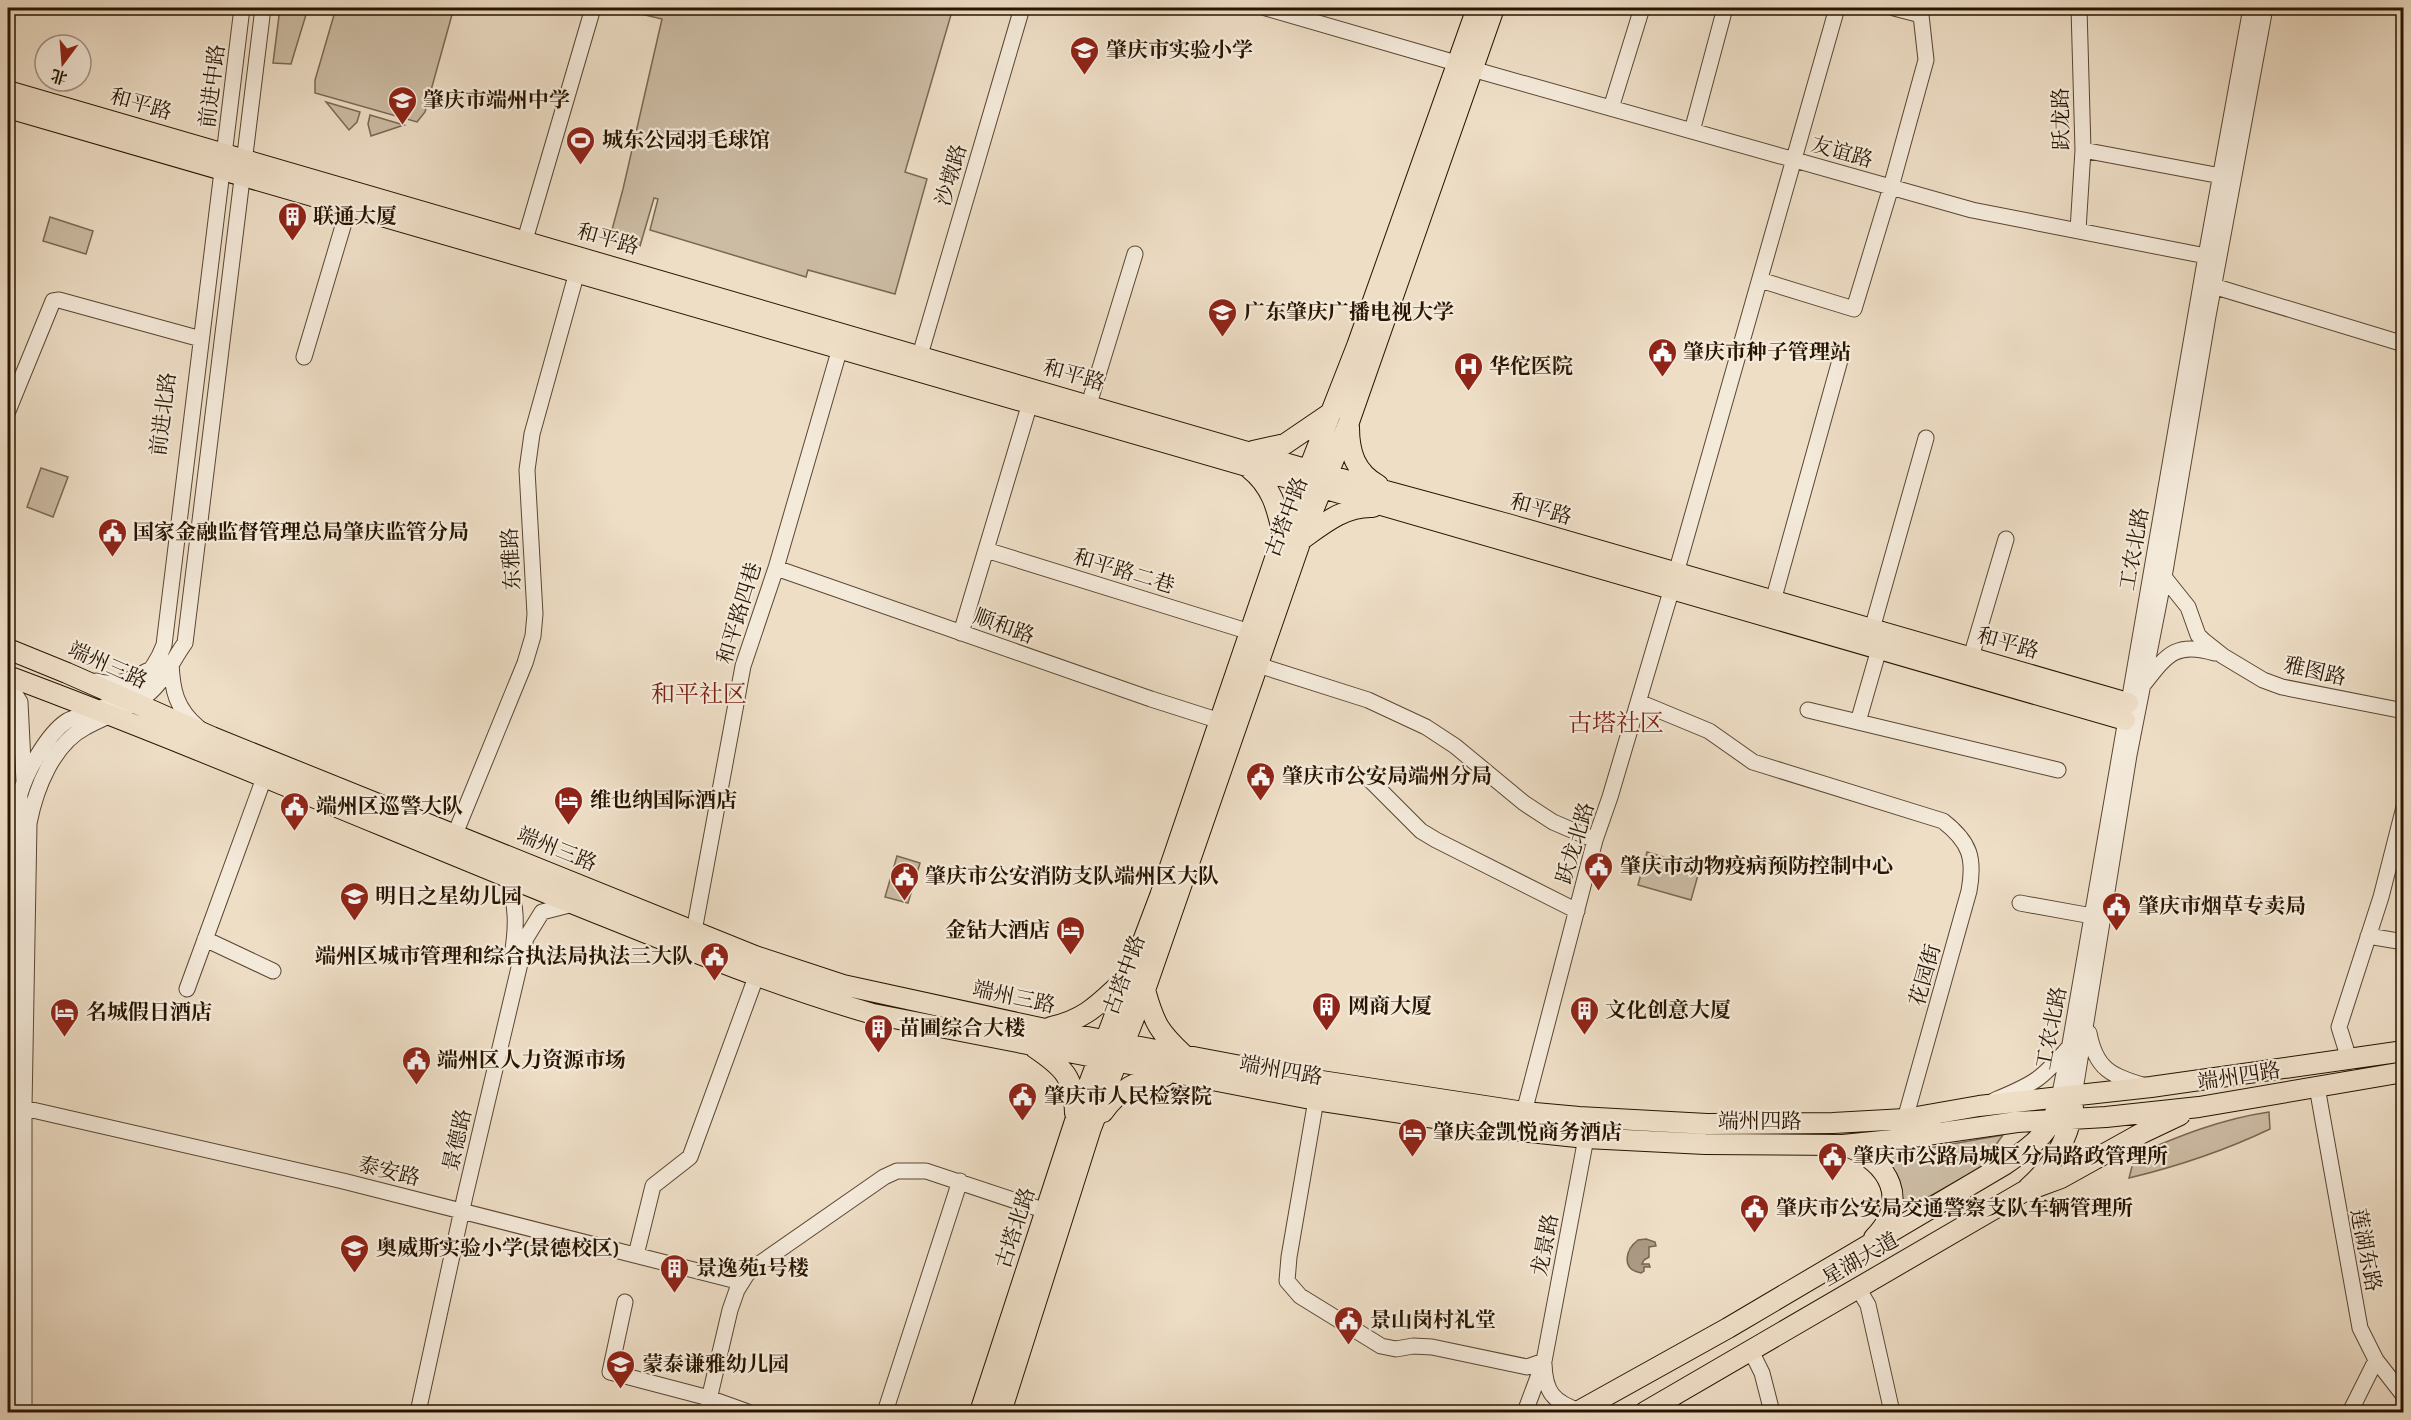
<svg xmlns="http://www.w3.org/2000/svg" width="2411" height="1420" font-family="Alegreya,'Noto Serif SC',serif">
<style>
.green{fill:#ccbca4;stroke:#7a6852;stroke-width:1.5}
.water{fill:#ab9983;stroke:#77644f;stroke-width:1.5}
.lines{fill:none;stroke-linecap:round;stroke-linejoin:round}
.minor-casing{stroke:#5a4632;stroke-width:17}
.major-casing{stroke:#281400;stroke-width:22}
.minor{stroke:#f4eada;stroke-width:15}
.major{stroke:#eedec6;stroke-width:20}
.labels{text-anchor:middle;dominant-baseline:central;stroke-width:4.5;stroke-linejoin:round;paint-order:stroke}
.poi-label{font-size:21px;font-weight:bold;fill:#281400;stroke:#f4eada;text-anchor:start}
.street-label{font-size:21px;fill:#281400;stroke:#f4eada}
.quarter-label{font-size:24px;fill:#7a1f14;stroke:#f4eada}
</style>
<rect width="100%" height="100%" fill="#eedec6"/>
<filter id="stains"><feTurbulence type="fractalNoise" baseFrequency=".00333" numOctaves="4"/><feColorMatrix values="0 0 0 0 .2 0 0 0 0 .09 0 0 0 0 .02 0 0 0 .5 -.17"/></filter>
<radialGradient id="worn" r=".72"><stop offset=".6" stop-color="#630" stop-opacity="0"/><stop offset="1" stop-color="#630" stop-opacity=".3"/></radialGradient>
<!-- green -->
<path class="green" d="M280 8H308L291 64 273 63Z
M336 8H440L453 11 425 112 417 122 315 93V80Z
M616 8H953L905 172 927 179 895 294 808 270 806 277 650 230 658 199 654 198 640 246 610 237 623 189 662 19Z
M326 102 360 112 357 122 349 130Z
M370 115 404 125 371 136 368 124Z
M50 217 93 231 86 254 43 241Z
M41 468 68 477 53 517 27 507Z
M1647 852 1700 868 1691 900 1638 885Z
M897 856 920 863 908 903 885 897Z
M2269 1112 2270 1129C2224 1151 2179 1166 2129 1178L2135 1155C2179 1136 2221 1119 2269 1112Z
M2003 1135 1992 1150 1956 1157 1959 1161 1990 1157 1993 1161 1907 1209 1883 1156Z"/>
<!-- water -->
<path class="water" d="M1646 1239 1655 1242 1656 1246 1649 1247V1257L1644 1260 1642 1264H1649L1650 1267H1644V1271L1641 1273C1620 1269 1626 1249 1638 1240Z"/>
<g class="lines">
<defs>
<path id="minor" d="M1266 8 1456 63
M1894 8 1921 15
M1472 69 1972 210 2206 256
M1611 108 1642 8
M1692 131 1725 8
M2083 150 2221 176
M2078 230 2083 150 2079 8
M522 250 593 8
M1760 280 1854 309 1891 187 1926 60 1921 15 1923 8
M2213 286 2404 344
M920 355 1022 8
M304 357 349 206
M1089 404 1135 254
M8 411 53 301 59 300 201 339
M986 550 1250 632
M776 568 1151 699 1220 721
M1676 573 1837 8
M2164 577 2188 607 2198 635 2204 641 2223 656 2263 680 2282 687 2404 711
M1773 601 1842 353
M1872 629 1926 438
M961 633 1030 403
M1971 657 2006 539
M171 662C172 690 176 709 199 728
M1258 665 1368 700 1426 727 1455 746 1524 803 1553 822 1595 840
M96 681C115 687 131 680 147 671
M8 683 20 702 24 782
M2143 685C2167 655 2175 641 2215 653
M1639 702 1709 731 1753 762 1943 821C1970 842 1975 858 1969 891L1905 1119
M1808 710 2058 770
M1858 722 1879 649
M1368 778 1421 831 1436 840 1577 911
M455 834 525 663 533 636 535 614 527 470 532 434 577 272
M507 877C517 906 517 925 512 956
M2020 903 2092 916
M694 931 743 666 776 568 840 348
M2368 936 2404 942
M205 939 273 971
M187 989 264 778
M2089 1033C2096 1070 2111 1075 2145 1086
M2349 1059 2339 1027 2381 897 2404 807
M2317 1087 2360 1328 2376 1360 2404 1396
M2074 1096 2129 755 2164 577 2208 316 2265 8
M2059 1098 2070 1044 2206 256 2251 8
M1316 1100 1289 1257 1287 1281 1300 1296 1381 1346 1396 1349 1413 1346 1432 1347 1527 1367 1544 1361
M1995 1100C2034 1084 2042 1079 2069 1047
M15 1106 343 1181 741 1282
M1524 1112 1595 840 1610 797 1672 588
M636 1255 653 1186 690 1157 756 977
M1858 1288 1868 1305 1892 1412
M625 1302 610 1372 709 1398 748 1412
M1751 1351 1762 1373 1772 1412
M1544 1364C1545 1392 1553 1402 1580 1411
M11 1412 12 1013 20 794C26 773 47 734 67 721 75 716 87 715 97 710 128 697 152 677 164 645L242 8
M24 1412V1108L29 823C36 788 53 744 86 727 106 716 129 709 147 695 164 682 173 659 185 643L263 8
M418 1412 465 1196 526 938 542 912 573 904
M706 1412 730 1310 737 1290 747 1274 759 1264 884 1177 897 1171H926L1046 1211
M885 1412 960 1181
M1525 1412 1544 1361 1586 1138
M2350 1412 2376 1360"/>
<path id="major" d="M8 91 1309 470 1511 525 2128 703
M8 108 2125 720
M1349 427C1349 452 1355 472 1378 485
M1253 451 1285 444 1332 412
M1249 468C1272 486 1277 508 1283 535
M1301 540C1323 524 1344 506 1373 507
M8 649 67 673 212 737 755 956 843 985 1045 1029 1315 1080 1524 1112 1579 1117 1707 1124 1833 1123 1905 1119 1979 1106 2151 1087 2404 1051
M8 676C190 744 369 821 549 894 657 937 762 982 873 1014L1316 1100 1521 1131 1586 1138 1705 1144 1843 1145 1892 1140 2017 1122 2106 1117 2199 1107 2404 1072
M1145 990C1154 1023 1159 1032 1184 1055
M1051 1027C1088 1019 1101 1001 1128 977
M1035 1048C1063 1067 1075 1078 1075 1113
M1103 1112C1119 1090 1137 1079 1165 1076
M1846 1146C1890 1162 1910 1201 1874 1238
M2028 1188C2052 1167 2068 1140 2073 1108
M980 1412 1076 1118 1160 896 1283 535 1357 346 1477 8
M1001 1412 1091 1128 1145 990 1301 540 1349 422 1494 8
M1577 1412 1728 1328 2004 1165C2022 1153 2049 1135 2055 1113
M1645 1412 2023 1192 2061 1178 2142 1133 2180 1115"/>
</defs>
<!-- minor casing -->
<use href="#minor" class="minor-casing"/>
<!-- major casing -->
<use href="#major" class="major-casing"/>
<!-- minor -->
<use href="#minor" class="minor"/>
<!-- major -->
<use href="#major" class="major"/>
</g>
<!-- icons -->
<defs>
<symbol id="school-pin" viewBox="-11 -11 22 30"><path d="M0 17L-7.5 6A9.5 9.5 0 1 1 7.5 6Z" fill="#8f2418" stroke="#f4eada"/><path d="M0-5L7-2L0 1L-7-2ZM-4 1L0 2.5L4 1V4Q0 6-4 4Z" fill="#fff"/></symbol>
<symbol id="stadium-pin" viewBox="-11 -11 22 30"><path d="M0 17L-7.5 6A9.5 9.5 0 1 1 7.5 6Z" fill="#8f2418" stroke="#f4eada"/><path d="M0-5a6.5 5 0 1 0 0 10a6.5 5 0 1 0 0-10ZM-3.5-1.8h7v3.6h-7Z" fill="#fff"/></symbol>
<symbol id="building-pin" viewBox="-11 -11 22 30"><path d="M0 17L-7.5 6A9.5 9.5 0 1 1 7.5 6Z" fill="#8f2418" stroke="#f4eada"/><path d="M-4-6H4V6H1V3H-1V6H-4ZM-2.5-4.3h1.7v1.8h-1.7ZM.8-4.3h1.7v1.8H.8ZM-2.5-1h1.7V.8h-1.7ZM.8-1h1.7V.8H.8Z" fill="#fff"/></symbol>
<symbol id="university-pin" viewBox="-11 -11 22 30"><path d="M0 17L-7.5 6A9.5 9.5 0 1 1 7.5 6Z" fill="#8f2418" stroke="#f4eada"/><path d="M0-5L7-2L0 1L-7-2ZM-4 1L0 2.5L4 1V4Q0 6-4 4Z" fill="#fff"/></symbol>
<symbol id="civic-pin" viewBox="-11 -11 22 30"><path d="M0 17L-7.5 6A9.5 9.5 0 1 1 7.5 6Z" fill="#8f2418" stroke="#f4eada"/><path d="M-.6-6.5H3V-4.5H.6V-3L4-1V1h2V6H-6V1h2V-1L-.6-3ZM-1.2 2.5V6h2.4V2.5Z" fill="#fff"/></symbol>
<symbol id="hospital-pin" viewBox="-11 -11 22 30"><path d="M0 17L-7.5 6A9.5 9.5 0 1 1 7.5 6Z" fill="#8f2418" stroke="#f4eada"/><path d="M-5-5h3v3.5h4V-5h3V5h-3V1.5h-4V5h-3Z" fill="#fff"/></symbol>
<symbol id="hotel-pin" viewBox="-11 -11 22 30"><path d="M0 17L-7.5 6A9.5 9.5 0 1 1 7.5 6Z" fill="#8f2418" stroke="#f4eada"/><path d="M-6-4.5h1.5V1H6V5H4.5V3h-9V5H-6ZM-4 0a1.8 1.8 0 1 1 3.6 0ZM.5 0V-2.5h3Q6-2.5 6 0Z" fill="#fff"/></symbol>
</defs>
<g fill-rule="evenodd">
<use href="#school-pin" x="1068" y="34" width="33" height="45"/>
<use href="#school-pin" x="386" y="84" width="33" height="45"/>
<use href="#stadium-pin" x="564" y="124" width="33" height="45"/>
<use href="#building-pin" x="276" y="200" width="33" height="45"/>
<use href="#university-pin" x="1206" y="296" width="33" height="45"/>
<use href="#civic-pin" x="1646" y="336" width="33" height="45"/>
<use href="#hospital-pin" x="1452" y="350" width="33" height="45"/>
<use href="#civic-pin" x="96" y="516" width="33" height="45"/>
<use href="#civic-pin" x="1244" y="760" width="33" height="45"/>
<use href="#hotel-pin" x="552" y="784" width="33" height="45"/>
<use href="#civic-pin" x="278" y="790" width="33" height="45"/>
<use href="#civic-pin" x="1582" y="850" width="33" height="45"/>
<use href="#civic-pin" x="888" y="860" width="33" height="45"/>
<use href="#school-pin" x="338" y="880" width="33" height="45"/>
<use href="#civic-pin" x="2100" y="890" width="33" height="45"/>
<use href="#hotel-pin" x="1054" y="914" width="33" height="45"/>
<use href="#civic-pin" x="698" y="940" width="33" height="45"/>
<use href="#building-pin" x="1310" y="990" width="33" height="45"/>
<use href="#building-pin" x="1568" y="994" width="33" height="45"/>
<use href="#hotel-pin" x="48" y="996" width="33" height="45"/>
<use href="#building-pin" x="862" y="1012" width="33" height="45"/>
<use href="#civic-pin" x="400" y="1044" width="33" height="45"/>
<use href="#civic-pin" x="1006" y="1080" width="33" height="45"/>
<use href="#hotel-pin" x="1396" y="1116" width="33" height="45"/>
<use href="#civic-pin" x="1816" y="1140" width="33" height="45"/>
<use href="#civic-pin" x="1738" y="1192" width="33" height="45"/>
<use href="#school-pin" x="338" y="1232" width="33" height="45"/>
<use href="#building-pin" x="658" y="1252" width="33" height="45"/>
<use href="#civic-pin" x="1332" y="1304" width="33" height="45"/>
<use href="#school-pin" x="604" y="1348" width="33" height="45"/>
</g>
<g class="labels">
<!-- poi labels -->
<g class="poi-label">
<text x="1106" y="50">肇庆市实验小学</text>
<text x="423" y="100">肇庆市端州中学</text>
<text x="602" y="140">城东公园羽毛球馆</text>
<text x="313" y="216">联通大厦</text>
<text x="1244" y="312">广东肇庆广播电视大学</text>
<text x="1683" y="352">肇庆市种子管理站</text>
<text x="1489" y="366">华佗医院</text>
<text x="133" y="532">国家金融监督管理总局肇庆监管分局</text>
<text x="1282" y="776">肇庆市公安局端州分局</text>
<text x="590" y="800">维也纳国际酒店</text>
<text x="316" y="806">端州区巡警大队</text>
<text x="1620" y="866">肇庆市动物疫病预防控制中心</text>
<text x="925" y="876">肇庆市公安消防支队端州区大队</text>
<text x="375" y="896">明日之星幼儿园</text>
<text x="2138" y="906">肇庆市烟草专卖局</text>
<text x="1050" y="930" text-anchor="end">金钻大酒店</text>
<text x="693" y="956" text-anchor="end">端州区城市管理和综合执法局执法三大队</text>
<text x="1348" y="1006">网商大厦</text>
<text x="1605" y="1010">文化创意大厦</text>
<text x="86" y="1012">名城假日酒店</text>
<text x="899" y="1028">苗圃综合大楼</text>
<text x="437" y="1060">端州区人力资源市场</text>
<text x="1044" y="1096">肇庆市人民检察院</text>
<text x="1433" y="1132">肇庆金凯悦商务酒店</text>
<text x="1853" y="1156">肇庆市公路局城区分局路政管理所</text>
<text x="1776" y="1208">肇庆市公安局交通警察支队车辆管理所</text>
<text x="376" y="1248">奥威斯实验小学(景德校区)</text>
<text x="696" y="1268">景逸苑1号楼</text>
<text x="1370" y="1320">景山岗村礼堂</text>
<text x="642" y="1364">蒙泰谦雅幼儿园</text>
</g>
<!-- street labels -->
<g class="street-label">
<text transform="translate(212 86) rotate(-83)">前进中路</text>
<text transform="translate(141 104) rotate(16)">和平路</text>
<text transform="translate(2061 119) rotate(-91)">跃龙路</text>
<text transform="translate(1842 152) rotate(16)">友谊路</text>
<text transform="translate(951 175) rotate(-74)">沙墩路</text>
<text transform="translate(608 239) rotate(16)">和平路</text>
<text transform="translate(1074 375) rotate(16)">和平路</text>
<text transform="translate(163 414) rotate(-83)">前进北路</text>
<text transform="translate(1541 509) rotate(16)">和平路</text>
<text transform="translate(1286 517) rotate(-69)">古塔中路</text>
<text transform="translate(2134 549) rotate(-80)">工农北路</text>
<text transform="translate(511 559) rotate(-93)">东雅路</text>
<text transform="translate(1124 571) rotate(17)">和平路二巷</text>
<text transform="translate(739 613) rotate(-73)">和平路四巷</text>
<text transform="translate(1004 626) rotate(20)">顺和路</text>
<text transform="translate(2008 643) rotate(16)">和平路</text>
<text transform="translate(108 665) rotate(24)">端州三路</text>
<text transform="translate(2315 671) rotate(13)">雅图路</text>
<text transform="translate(1575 843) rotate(-73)">跃龙北路</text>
<text transform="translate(557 849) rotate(22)">端州三路</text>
<text transform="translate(1124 975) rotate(-70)">古塔中路</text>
<text transform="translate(1925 975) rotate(-74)">花园街</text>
<text transform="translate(1014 997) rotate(12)">端州三路</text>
<text transform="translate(2051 1028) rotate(-79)">工农北路</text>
<text transform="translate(1281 1070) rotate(10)">端州四路</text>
<text transform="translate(2239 1076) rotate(-9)">端州四路</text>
<text x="1760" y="1121">端州四路</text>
<text transform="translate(457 1140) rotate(-77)">景德路</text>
<text transform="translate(389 1171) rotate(14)">泰安路</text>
<text transform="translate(1015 1228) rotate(-72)">古塔北路</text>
<text transform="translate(1545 1245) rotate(-79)">龙景路</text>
<text transform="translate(2366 1250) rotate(79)">莲湖东路</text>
<text transform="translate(1860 1259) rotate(-30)">星湖大道</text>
</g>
<!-- quarter labels -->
<g class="quarter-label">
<text x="699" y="694">和平社区</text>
<text x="1616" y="723">古塔社区</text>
</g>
</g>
<!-- margin -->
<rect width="2411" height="1420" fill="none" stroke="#eedec6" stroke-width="30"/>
<rect x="9" y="9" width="2393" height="1402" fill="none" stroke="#281400" stroke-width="3"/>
<rect x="15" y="15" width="2381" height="1390" fill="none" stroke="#281400" stroke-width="1.5"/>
<!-- north arrow -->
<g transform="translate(63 63) rotate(196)"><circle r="28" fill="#f4eada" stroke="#a29483" stroke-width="1.5"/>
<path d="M0-4.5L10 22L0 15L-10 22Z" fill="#8f2418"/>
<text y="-9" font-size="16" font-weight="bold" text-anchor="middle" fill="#281400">北</text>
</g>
<rect width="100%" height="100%" filter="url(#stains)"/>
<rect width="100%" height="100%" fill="url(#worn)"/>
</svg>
